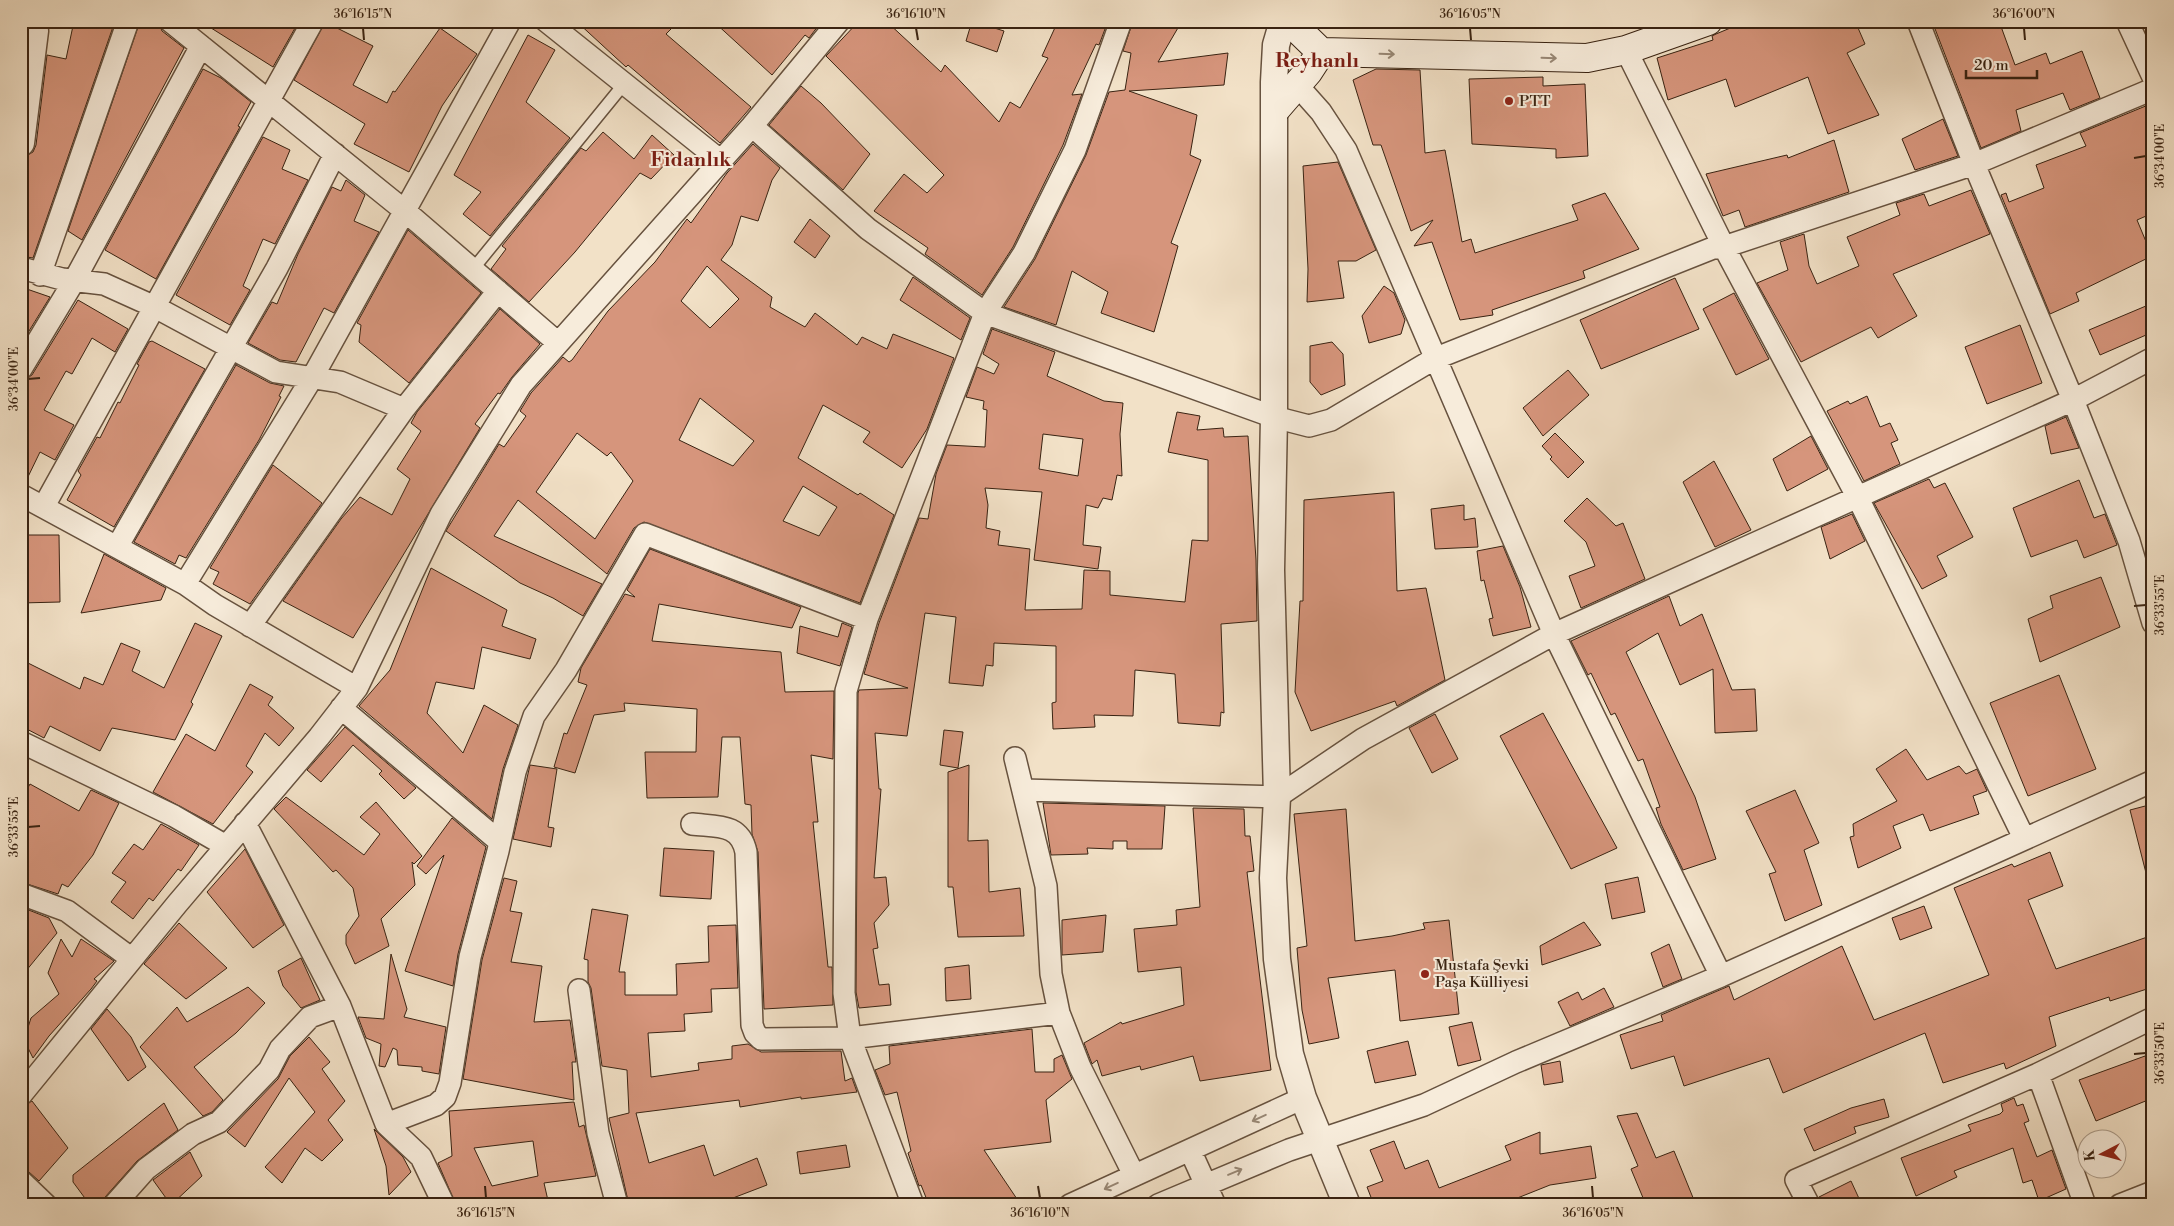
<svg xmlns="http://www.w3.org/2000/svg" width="2174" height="1226" font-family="'Libre Bodoni',serif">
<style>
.building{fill:#d6957c;stroke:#392312;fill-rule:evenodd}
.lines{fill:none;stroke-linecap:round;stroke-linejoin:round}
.service-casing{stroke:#67523f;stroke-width:14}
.minor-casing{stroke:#67523f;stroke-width:24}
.tertiary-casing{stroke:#67523f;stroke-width:29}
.secondary-casing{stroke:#392312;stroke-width:30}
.service{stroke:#f7ecdb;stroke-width:11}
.minor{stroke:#f7ecdb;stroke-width:21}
.tertiary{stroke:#f7ecdb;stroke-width:26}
.secondary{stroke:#f7ecdb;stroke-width:28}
.oneway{stroke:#988876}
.ticks{fill:none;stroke:#392312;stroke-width:2}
.poi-dot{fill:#8f2418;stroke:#f7ecdb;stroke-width:2}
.labels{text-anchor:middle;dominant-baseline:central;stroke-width:4;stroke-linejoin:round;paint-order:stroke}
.poi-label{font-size:15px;fill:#392312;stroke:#f7ecdb;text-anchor:start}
.district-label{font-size:20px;font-weight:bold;fill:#7a1f14;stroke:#f7ecdb}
.neatline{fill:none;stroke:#392312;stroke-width:2}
.ticks-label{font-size:12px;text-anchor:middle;fill:#392312}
</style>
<rect width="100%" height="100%" fill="#f2e1c7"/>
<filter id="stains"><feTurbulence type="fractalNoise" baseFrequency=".004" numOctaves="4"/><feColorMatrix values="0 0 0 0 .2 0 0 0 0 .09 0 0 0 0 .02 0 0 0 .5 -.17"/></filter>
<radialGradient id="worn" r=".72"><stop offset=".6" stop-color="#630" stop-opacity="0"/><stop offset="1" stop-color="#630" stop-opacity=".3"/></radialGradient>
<!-- building -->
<path class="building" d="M74 21H115L33 258 21 256 22 158 33 152 36 145 47 55 66 59Z
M140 21H158L162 31 184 48 82 240 68 231Z
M190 21H299L273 67 200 21 197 26Z
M576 21H679L666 34 751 107 720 143 628 65 626 67Z
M713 21H816L814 23 818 26 809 38 805 35 772 75Z
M859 21H886L941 72 945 65 999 122 1010 102 1020 108 1048 58 1042 56 1058 21H1108L1099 45 1096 44 1072 95 1082 94 1063 145 1013 247 982 295 925 254 928 248 874 211 904 174 927 193 944 175 826 56Z
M972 21 1004 31 997 52 966 41Z
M1133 21H1182L1158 62 1228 53 1224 85 1129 91 1197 115 1190 155 1201 160 1171 243 1178 246 1154 332 1101 313 1108 292 1072 271 1056 325 1004 307 1035 259 1086 155 1109 92 1125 90 1131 53 1123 51Z
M1747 21H1855L1865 44 1847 53 1879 115 1828 134 1808 77 1735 107 1726 79 1668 100 1657 58 1713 40 1712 36 1716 34Z
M1932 21H1999L2015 65 2046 53 2050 64 2082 51 2100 98 2070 110 2063 93 2016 110 2021 131 1981 148Z
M325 22 373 46 353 85 387 103 393 91 395 92 440 28 477 54 442 106 409 172 354 144 365 124 294 80Z
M528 35 555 50 526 102 570 138 490 236 463 214 481 192 454 175Z
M203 69 221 78 251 102 238 126 240 127 156 279 105 250Z
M1376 69 1420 70 1425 153 1445 150 1462 242 1471 239 1475 253 1578 220 1572 205 1605 193 1639 249 1583 271 1585 278 1492 310 1493 315 1460 320 1432 242 1414 246 1433 220 1411 231 1381 145H1373L1353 80Z
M1543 77V86L1585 84 1588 156 1556 158V149L1472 144 1469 79Z
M801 86 821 103 870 154 843 190 769 125Z
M2153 103V213L2137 220 2152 256 2076 293 2079 301 2050 314 2001 195 2006 193 2009 202 2044 188 2036 165 2086 146 2080 133Z
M1943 119 1958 156 1915 170 1902 139Z
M603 132 634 159 652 135 674 155 651 179 640 173 575 252 529 302 491 269 506 249 502 246 581 148 586 151Z
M263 137 290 150 282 169 308 180 275 244 263 239 243 286 250 290 230 325 176 295Z
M1834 140 1849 192 1745 227 1739 210 1723 216 1706 174 1787 155 1788 158Z
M753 144 780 168 772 180 758 221 741 216 732 245 721 260 772 297 770 307 805 327 815 313 857 345 862 337 887 349 893 334 954 358 927 429 902 468 863 442 870 432 823 405 798 458 858 495 860 493 894 515 860 603 644 522 634 528 607 574 518 500 494 536 602 584 583 616 553 598 520 583 446 531 499 444 504 447 526 416 520 411 531 393 563 357 569 362 572 360 608 311 655 262 687 219 691 223 727 173ZM707 266 739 299 710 328 681 301ZM700 398 754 441 733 466 679 440ZM577 433 607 456 611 452 633 481 595 539 536 492ZM803 486 837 507 819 536 783 521Z
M1338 162 1376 250 1356 261H1338L1344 298 1307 302 1308 269 1303 166Z
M346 180 365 195 354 221 379 232 334 313 324 308 296 362 280 360 248 343 272 302 277 304 298 254 332 187 341 191Z
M1971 190 1990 234 1893 274 1917 316 1878 338 1871 327 1801 362 1757 283 1788 270 1780 242 1804 234 1809 266 1817 284 1859 266 1847 237 1900 215 1896 203 1924 194 1929 206Z
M810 219 830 236 815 258 794 242Z
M408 230 481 293 409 383 359 342 361 325 357 323Z
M913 277 970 318 961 340 900 300Z
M1675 278 1699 329 1601 369 1580 320Z
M1384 286 1394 293 1405 320 1401 334 1369 343 1362 316Z
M21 287 50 297 21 344Z
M1734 293 1769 359 1736 375 1703 309Z
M78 300 128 329 115 352 92 338 72 374 66 371 44 410 74 425 55 460 40 452 25 483H21V381L32 375Z
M2153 303V332L2100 355 2089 330Z
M500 309 540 344 512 377 500 394 498 393 475 424 480 428 353 638 283 601 341 519 360 497 392 515 410 479 397 469 421 431 411 423 417 412Z
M2020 325 2042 383 1987 404 1965 347Z
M992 329 1055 352 1047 376 1104 401 1123 403 1120 434 1122 476 1117 475 1112 500 1103 498 1098 508 1086 505 1083 545 1101 547 1098 569 1034 560 1042 492 985 488 988 505 986 528 1000 531 998 545 1030 549 1025 610 1082 609 1084 570 1110 571V595L1185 602 1192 540 1208 541V460L1168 452 1177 412 1200 416 1197 430 1223 428 1224 437 1248 436 1256 560 1257 621 1221 624 1224 713 1221 712 1220 726 1178 723 1175 674 1135 670 1133 716 1094 715 1095 727 1053 729 1052 703 1056 702V646L994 643 993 666 986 665 983 686 949 683 956 617 925 613 907 736 875 733 879 789H881L874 878 886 877 889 905 874 923 878 948 873 949 879 985 889 984 891 1005 859 1008 856 992 858 693 859 690 908 688 864 674 879 623 919 518 928 519 936 474 947 445 985 447 987 410 983 409 984 401 966 397 977 367 994 374 999 364 983 354ZM1043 434 1083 439 1078 476 1039 469Z
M152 341 205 369 114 527 67 500 81 475 78 471 97 437 100 438 118 402 120 403 139 365 137 364 149 342Z
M1332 342 1343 354 1345 385 1321 395 1310 382V346Z
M236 365 270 383 284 386 279 396 281 397 259 440 186 558 179 555 175 564 134 542Z
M1568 370 1589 395 1543 436 1523 408Z
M1867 396 1880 427 1890 423 1898 440 1891 443 1900 464 1864 481 1827 411 1848 401 1850 404Z
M2066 417 2079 448 2051 454 2045 426Z
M1555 433 1584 462 1568 478 1550 459 1552 457 1542 446Z
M1811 436 1828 469 1787 491 1773 459Z
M1714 461 1751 530 1715 547 1683 482Z
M273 465 322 503 250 604 213 584 219 572 210 568Z
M1929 479 1934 488 1945 483 1973 537 1937 556 1947 576 1922 589 1874 503Z
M2079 480 2094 518 2105 514 2117 545 2084 558 2077 540 2031 557 2013 508Z
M1394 492 1397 591 1426 588 1445 680 1397 706 1395 701 1311 731 1295 692 1300 601H1303L1304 500Z
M1587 498 1616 526 1623 523 1645 579 1581 608 1569 576 1595 566 1586 542 1564 521Z
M1464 505V520L1475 518 1478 547 1435 549 1431 509Z
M1852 514 1865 541 1830 559 1821 527Z
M21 535H59L60 602 21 603Z
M1503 546 1520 587 1531 627 1493 636 1489 619 1493 618 1484 580 1481 581 1477 551Z
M650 549 801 607 792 628 659 604 652 641 781 652 785 692 834 691 833 759 811 755 818 822H813L828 967H832L833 1005 764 1009 758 852 752 834 751 805 745 804 740 737H722L718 797 647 798 645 752H696L697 709 624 703 625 711 594 715 575 773 554 767 564 733 567 734 587 685 578 682 581 668 625 594 635 597 627 590Z
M104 554 166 588 161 600 81 613Z
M431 568 507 610 502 626 536 639 530 659 482 647 474 689 436 682 427 713 463 753 484 705 518 725 503 769 492 819 359 706 390 670Z
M2101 577 2120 627 2040 662 2028 619 2053 608 2050 596Z
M1669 596 1680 626 1702 614 1732 690 1755 689 1757 731 1715 733 1713 669 1680 685 1658 633 1626 652 1695 797 1716 859 1683 870 1661 824 1656 808 1660 807 1643 759 1638 761 1615 713 1611 715 1591 673 1588 675 1571 641Z
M195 623 222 636 191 702 193 704 175 740 112 728 100 751 50 726 44 738 21 726V676L28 663 80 689 84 677 103 685 121 643 140 651 132 671 164 688Z
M842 623 852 627 840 666 797 653 800 626 838 637Z
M2059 675 2096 769 2028 796 1990 703Z
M250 684 273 697 268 705 294 728 279 746 265 733 246 766 253 772 213 824 153 792 186 734 215 751Z
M1543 713 1617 848 1571 869 1500 736Z
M1435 714 1458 759 1432 773 1409 728Z
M345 727 416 788 404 799 379 774 382 771 353 745 321 782 307 770Z
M944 730 963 732 958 768 940 765Z
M1906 749 1927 780 1959 766 1966 774 1977 769 1987 791 1973 796 1979 814 1930 831 1923 814 1893 826 1901 848 1858 868 1850 837 1854 836 1853 824 1897 801 1876 769Z
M530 765 557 769 548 827 554 828 551 847 513 839Z
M969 765 968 841 988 840 989 892 1020 888 1024 936 958 937 953 887H948V772Z
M30 784 79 811 91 790 119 803 93 855 68 887 62 884 58 894 21 882V800Z
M1795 790 1819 843 1804 850 1822 905 1785 921 1769 874 1776 872 1746 811Z
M286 797 364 855 380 834 360 817 376 802 422 856 414 864 412 862 415 885 381 919 389 946 355 964 346 944V935L359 916 353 888 336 870 333 872 274 809Z
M1043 803 1165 806 1162 849H1127V841H1113V849L1087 848 1088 854 1051 855Z
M2149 805 2153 820V872L2146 873 2130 810Z
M1193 808 1244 809 1245 836H1250L1254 871 1247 872 1271 1070 1200 1081 1193 1056 1141 1070 1140 1066 1102 1076 1097 1060 1092 1064 1084 1043 1121 1022 1122 1024 1184 1005 1181 967 1138 972 1134 929 1177 925 1176 910 1200 907Z
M1346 809 1355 941 1392 936 1425 929 1423 923 1449 920 1459 1014 1400 1021 1395 970 1328 978 1339 1038 1309 1044 1302 1010 1297 948 1307 946 1294 814Z
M452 818 486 847 458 954 453 986 405 971 444 855 426 874 417 866Z
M161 824 199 845 181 871 178 869 153 901 149 898 133 919 111 902 126 882 112 873 134 844 143 850Z
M664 848 714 851 711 899 660 896Z
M245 849 284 925 253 948 207 892Z
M2050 852 2063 886 2028 900 2056 969 2153 935V987L2110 1001 2109 997 2049 1017 2056 1046 2006 1069 2004 1063 1943 1083 1925 1033 1783 1093 1769 1058 1684 1086 1674 1056 1631 1069 1620 1035 1663 1021 1661 1015 1729 986 1734 1000 1842 946 1874 1020 1989 975 1954 888 2012 864 2014 867Z
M1638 877 1645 912 1612 919 1605 884Z
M504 878 517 881 510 911 522 913 511 962 542 966 534 1022 570 1020 576 1062H572L574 1100 463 1079 482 960Z
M1924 906 1932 928 1900 940 1892 918Z
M21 907 49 918 57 933 21 977Z
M592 909 628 915 619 972H625V995H677L676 964 709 962 708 926 736 925 738 988 711 989 712 1012 684 1014 685 1031 648 1033 651 1077 699 1070 698 1063 732 1059V1046L748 1044 761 1052 841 1051 845 1081 852 1078 857 1092 801 1099V1097L740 1107 739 1100 636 1113 649 1163 704 1145 714 1176 757 1158 767 1185 733 1198 736 1205H629L609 1118 629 1113 627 1070 602 1066 591 988 588 982V960L584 959Z
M1106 915 1103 952 1062 955V920Z
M1584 922 1601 945 1542 965 1540 946Z
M179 923 227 968 186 999 144 964Z
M61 939 72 957 81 939 114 961 94 979 97 981 91 989 49 1036 33 1058 24 1040 31 1018 59 994 48 973Z
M1669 944 1682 979 1663 987 1651 953Z
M391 954 407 1009 404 1017 446 1027 439 1074 422 1071V1067L398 1065 397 1050 393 1048 385 1067 379 1066 381 1044 366 1038 358 1017 384 1019Z
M301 958 320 1000 301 1008 283 986 278 971Z
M969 965 971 999 946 1001 945 968Z
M248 987 265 1003 236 1033 194 1067 223 1100 212 1112 203 1116 140 1047 177 1007 187 1022Z
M1604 988 1614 1007 1570 1026 1558 1002 1578 992 1582 1000Z
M107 1009 131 1037 146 1067 128 1081 91 1029Z
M1472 1022 1481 1060 1458 1066 1449 1027Z
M1032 1029 1035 1072H1054V1059L1062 1055 1072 1079 1046 1100 1051 1142 984 1150 1017 1199 1004 1205H929L921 1185 919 1186 908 1153 911 1151 897 1092 885 1095 875 1070 890 1064 889 1046Z
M309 1037 330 1062 322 1069 345 1101 328 1120 343 1140 322 1161 305 1148 282 1183 265 1167 315 1112 289 1078 245 1147 227 1132 278 1079 290 1056Z
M1408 1041 1416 1075 1375 1083 1367 1051Z
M2145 1056 2153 1077V1098L2096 1121 2079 1080Z
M1560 1061 1563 1082 1544 1085 1541 1065Z
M2014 1098 2017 1106 2023 1104 2029 1121 2024 1123 2037 1157 2052 1150 2066 1189 2039 1201 2032 1180 2023 1183 2013 1148 1954 1171 1957 1177 1916 1196 1901 1158 1971 1131 1968 1125 2000 1114 2003 1111 2001 1104Z
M1884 1099 1889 1117 1854 1127 1856 1133 1814 1151 1804 1129 1851 1108Z
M32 1101 68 1148 39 1181 29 1172 21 1169V1107Z
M574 1102 579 1127 584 1125 596 1176 544 1183 549 1205H456L438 1163 452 1156 449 1111ZM533 1141 538 1176 492 1186 474 1148Z
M164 1103 178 1130 137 1161 98 1205H90L73 1182V1175Z
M1637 1113 1656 1158 1674 1151 1696 1205H1646L1631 1169 1638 1166 1617 1116Z
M374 1129 403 1157 411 1172 389 1195 386 1166Z
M1540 1132V1154L1591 1146 1596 1178 1550 1185 1500 1205H1374L1367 1187 1383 1181 1370 1150 1394 1141 1405 1169 1428 1160 1439 1188 1511 1160 1505 1146Z
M846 1145 850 1167 800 1174 797 1152Z
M190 1152 202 1176 171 1205 153 1180Z
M1851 1181 1862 1205H1821L1819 1197Z"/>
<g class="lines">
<defs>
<path id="service" d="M473 269 624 84"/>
<path id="minor" d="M170 21 405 211 558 343
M546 21 721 161
M1918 21 1974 164 2073 400 2129 541 2153 623
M2127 21 2153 77
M1626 50 1724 247 1858 498 2024 838
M1297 85 1321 112 1346 150 1554 634 1721 976
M752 126 868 229 985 313 1274 417 1309 426 1331 420 1434 359 1713 248 1724 247 1974 164 2153 89
M21 268 62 279 104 284 155 307 276 372 340 382 404 409
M40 275 128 21
M21 369 74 281 201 46
M21 495 185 584 215 605 357 688
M44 506 313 21
M117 547 277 268 335 154
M185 584 312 378 510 21
M250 626 404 409 498 291
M341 708 500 842
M21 742 174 816 226 846
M1015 758 1046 886 1051 974 1059 1013 1080 1067 1134 1175
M1023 790 1277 797 1363 739 1554 634 2073 400 2153 358
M245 823 340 1006 386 1124 421 1157 444 1205
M692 824C717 827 740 823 746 852L752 1025 755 1033 761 1039 850 1038 1059 1013
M21 894 67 911 132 959
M579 990 598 1133 617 1205
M21 1095 177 904 319 737 357 688 441 514 521 385 752 126 839 21
M386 1124 436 1105 445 1097 450 1083 470 957 498 851 515 772 534 716 566 670 645 534 867 619
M1190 1150 1215 1205
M21 1181 46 1205
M114 1205 146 1169 193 1134 219 1122 269 1070 280 1049 310 1017 340 1006
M913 1205 850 1038 844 993 846 691 867 619 985 313 1024 253 1075 150 1121 21
M1070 1205 1303 1098
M1158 1205 1289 1150 1424 1105 1516 1062 1721 976 2153 781
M1809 1205 1796 1180 2038 1074
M2085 1205 2038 1074 2153 1018
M2120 1205 2153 1192"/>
<path id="tertiary" d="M1283 21 1276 45 1274 82V417L1271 570 1277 797 1273 878 1277 959 1290 1054 1303 1098 1347 1205
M21 143 35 31 33 21"/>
<path id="secondary" d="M1289 21 1321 52 1587 58 1626 50 1708 21
M1276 109 1308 72 1321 52"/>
</defs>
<!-- service casing -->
<use href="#service" class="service-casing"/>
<!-- minor casing -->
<use href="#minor" class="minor-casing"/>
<!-- tertiary casing -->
<use href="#tertiary" class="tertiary-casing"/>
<!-- secondary casing -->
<use href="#secondary" class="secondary-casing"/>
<!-- service -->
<use href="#service" class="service"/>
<!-- minor -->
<use href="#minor" class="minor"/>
<!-- tertiary -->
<use href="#tertiary" class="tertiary"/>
<!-- secondary -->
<use href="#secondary" class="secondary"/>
</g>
<!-- one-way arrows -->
<defs><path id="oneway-shaft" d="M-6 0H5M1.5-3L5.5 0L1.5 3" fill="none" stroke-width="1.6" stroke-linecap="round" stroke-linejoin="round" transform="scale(1.25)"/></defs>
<g class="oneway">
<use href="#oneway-shaft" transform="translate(1387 54) rotate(2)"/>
<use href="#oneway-shaft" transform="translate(1549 58) rotate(2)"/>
<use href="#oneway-shaft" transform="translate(1259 1118) rotate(155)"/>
<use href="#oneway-shaft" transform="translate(1235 1172) rotate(-23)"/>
<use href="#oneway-shaft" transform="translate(1111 1186) rotate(155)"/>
</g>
<!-- ticks -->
<path class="ticks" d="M363 28 364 40M916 28 918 40M1470 28 1471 40M2024 28 2025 40M2134 158 2146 156M28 379 40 378M2134 606 2146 605M28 827 40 826M2134 1054 2146 1053M485 1186 486 1198M1038 1186 1040 1198M1592 1186 1593 1198"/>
<!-- markers -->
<g class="poi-dot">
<circle cx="1509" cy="101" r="5"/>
<circle cx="1425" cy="974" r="5"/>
</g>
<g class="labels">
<!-- poi labels -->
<g class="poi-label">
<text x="1519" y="101">PTT</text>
<text x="1435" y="965">Mustafa Şevki<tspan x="1435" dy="17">Paşa Külliyesi</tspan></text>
</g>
<!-- district labels -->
<g class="district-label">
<text x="1317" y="61">Reyhanlı</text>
<text x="691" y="160">Fidanlık</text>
</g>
</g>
<!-- margin -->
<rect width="2174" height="1226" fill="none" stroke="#f2e1c7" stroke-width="55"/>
<!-- north arrow -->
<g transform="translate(2102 1154) rotate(264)"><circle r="24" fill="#f7ecdb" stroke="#ab9c8b"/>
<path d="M0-4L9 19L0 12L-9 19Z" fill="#8f2418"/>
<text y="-8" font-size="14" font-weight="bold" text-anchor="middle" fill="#392312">K</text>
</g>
<!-- scale -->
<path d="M1966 70v8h71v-8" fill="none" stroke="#392312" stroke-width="2.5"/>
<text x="1974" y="70" font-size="15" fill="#392312" stroke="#f7ecdb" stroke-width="4" paint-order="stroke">20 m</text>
<rect x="28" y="28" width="2118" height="1170" class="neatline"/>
<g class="ticks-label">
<text x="363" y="18">36°16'15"N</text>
<text x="916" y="18">36°16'10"N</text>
<text x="1470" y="18">36°16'05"N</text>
<text x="2024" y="18">36°16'00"N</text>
<text transform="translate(2160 156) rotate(-90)" y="4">36°34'00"E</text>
<text transform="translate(14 379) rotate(-90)" y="4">36°34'00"E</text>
<text transform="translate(2160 605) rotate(-90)" y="4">36°33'55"E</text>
<text transform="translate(14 827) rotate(-90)" y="4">36°33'55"E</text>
<text transform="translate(2160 1053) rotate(-90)" y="4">36°33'50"E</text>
<text x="486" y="1217">36°16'15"N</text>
<text x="1040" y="1217">36°16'10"N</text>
<text x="1593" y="1217">36°16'05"N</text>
</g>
<rect width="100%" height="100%" filter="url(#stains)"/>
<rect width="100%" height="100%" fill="url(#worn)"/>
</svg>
